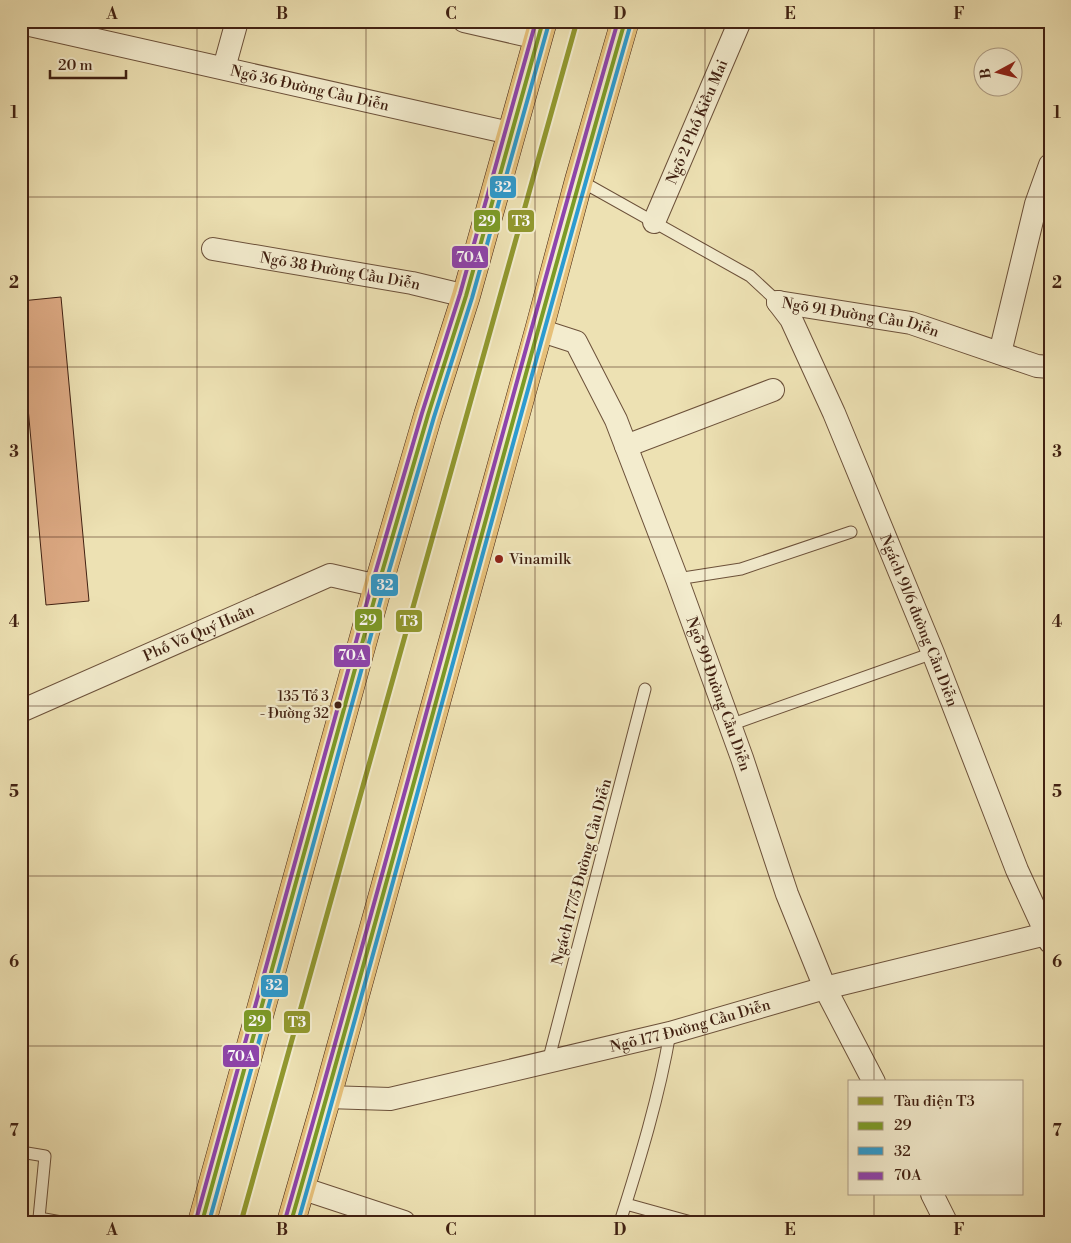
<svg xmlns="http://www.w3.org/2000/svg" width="1071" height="1243" font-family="'Libre Bodoni',serif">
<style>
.building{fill:#dca983;stroke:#412112}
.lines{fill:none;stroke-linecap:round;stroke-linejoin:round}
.service-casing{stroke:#6c513a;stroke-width:13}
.minor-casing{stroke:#6c513a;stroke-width:24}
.trunk-casing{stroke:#412112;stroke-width:29}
.service{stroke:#f3ecce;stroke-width:11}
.minor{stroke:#f3ecce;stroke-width:22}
.trunk{stroke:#e6c07a;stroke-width:28}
.bus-1-casing{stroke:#f3ecce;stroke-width:8}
.bus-2-casing{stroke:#f3ecce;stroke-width:8}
.bus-3-casing{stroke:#f3ecce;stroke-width:8}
.bus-1{stroke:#7c9b26;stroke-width:4}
.bus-2{stroke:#2c9bd0;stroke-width:4}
.bus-3{stroke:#8e44ad;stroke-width:4}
.metro-1-casing{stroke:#f3ecce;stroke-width:9}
.metro-1{stroke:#91982e;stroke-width:5}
.grid{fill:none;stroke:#412112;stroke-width:1;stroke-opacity:0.55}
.poi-dot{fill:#8f2418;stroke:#f3ecce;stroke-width:2}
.bus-dot{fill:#412112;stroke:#f3ecce;stroke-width:2}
.labels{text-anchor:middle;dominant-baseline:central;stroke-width:4.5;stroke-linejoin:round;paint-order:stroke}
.bus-label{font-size:14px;fill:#412112;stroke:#f3ecce;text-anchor:end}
.street-label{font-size:15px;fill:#412112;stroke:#f3ecce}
.poi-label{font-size:15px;fill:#412112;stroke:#f3ecce;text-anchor:start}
.line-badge{stroke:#f3ecce;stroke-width:2}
.badge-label{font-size:14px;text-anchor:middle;font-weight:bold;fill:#fff}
.neatline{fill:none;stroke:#412112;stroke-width:2}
.grid-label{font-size:16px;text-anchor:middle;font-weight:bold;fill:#412112}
</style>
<rect width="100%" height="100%" fill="#ede1b3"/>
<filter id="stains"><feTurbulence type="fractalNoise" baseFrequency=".004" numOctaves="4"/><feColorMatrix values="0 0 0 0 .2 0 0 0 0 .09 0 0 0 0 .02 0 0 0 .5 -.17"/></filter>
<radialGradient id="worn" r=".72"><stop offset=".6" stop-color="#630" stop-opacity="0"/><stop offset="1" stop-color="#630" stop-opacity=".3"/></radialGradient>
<!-- building -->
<path class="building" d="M61 297 89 601 46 605 21 331V301Z"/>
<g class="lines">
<defs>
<path id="service" d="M579 180 750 276 778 302
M677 579 741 569 851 532
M730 725 933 653
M548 1062 645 689
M21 1152 45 1156 39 1218 61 1222
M626 1204 691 1222
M620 1222C640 1159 659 1097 670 1033"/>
<g id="minor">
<path d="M464 21 538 38"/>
<path id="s1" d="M21 23 510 133"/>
<path d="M224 68 237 21"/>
<path id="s2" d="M654 222 740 21"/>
<path id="s3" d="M213 249 412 283 466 296"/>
<path id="s4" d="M778 302 791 319 834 413 933 653 1017 870 1050 942"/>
<path id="s5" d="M778 302 911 323 1037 366 1050 367"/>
<path id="s6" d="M539 330 576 342 616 420 677 579 742 758 787 894 825 988 874 1082"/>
<path d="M1000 353 1036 204 1050 165"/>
<path d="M626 446 773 390"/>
<path id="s7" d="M21 711 330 575 378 586"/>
<path id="s8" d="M327 1097 390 1099 670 1033 825 988 1050 933"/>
<path d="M301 1188 404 1222"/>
<path d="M932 1194 946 1222"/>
</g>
<path id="trunk" d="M202 1222 378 586 428 415 466 296 543 21
M291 1222 327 1097 539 330 579 180 625 21"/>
</defs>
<!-- service casing -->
<use href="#service" class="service-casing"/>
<!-- minor casing -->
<use href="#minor" class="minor-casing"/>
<!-- trunk casing -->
<use href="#trunk" class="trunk-casing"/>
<!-- service -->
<use href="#service" class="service"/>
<!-- minor -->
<use href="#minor" class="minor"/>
<!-- trunk -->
<use href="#trunk" class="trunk"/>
<defs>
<path id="bus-1" d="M202 1222 378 586 428 415 466 296 543 21
M291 1222C406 823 510 420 625 21"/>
<path id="bus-2" d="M209 1222 384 588 434 417 472 298 549 23
M298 1222C412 823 516 421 631 23"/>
<path id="bus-3" d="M196 1220 372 584 422 413 460 294 536 21
M285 1220C400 822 503 420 618 21"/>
</defs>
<!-- bus-1 casing -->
<use href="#bus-1" class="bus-1-casing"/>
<!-- bus-2 casing -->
<use href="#bus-2" class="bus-2-casing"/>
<!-- bus-3 casing -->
<use href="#bus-3" class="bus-3-casing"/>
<!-- bus-1 -->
<use href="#bus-1" class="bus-1"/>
<!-- bus-2 -->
<use href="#bus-2" class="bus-2"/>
<!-- bus-3 -->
<use href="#bus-3" class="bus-3"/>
<defs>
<path id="metro-1" d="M241 1222 577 21"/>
</defs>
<!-- metro-1 casing -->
<use href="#metro-1" class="metro-1-casing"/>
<!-- metro-1 -->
<use href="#metro-1" class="metro-1"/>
</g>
<!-- grid -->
<path class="grid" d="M197 21V1222M366 21V1222M535 21V1222M705 21V1222M874 21V1082M21 197H1050M21 367H1050M21 537H1050M21 706H1050M21 876H1050M21 1046H1050M874 1194V1222"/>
<!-- markers -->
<circle class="poi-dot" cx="499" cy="559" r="5"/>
<circle class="bus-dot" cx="338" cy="705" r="4.5"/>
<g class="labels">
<!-- bus labels -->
<g class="bus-label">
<text x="329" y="697">135 Tổ 3<tspan x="329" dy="17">- Đường 32</tspan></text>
</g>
<!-- street labels -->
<g class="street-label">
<text stroke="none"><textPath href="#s1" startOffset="296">Ngõ 36 Đường Cầu Diễn</textPath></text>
<text stroke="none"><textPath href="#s2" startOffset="109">Ngõ 2 Phố Kiều Mai</textPath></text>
<text stroke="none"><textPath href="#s3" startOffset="129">Ngõ 38 Đường Cầu Diễn</textPath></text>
<text stroke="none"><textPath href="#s5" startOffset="84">Ngõ 91 Đường Cầu Diễn</textPath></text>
<text stroke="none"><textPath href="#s4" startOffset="349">Ngách 91/6 đường Cầu Diễn</textPath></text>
<text stroke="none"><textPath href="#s7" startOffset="194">Phố Võ Quý Huân</textPath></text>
<text stroke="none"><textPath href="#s6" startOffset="419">Ngõ 99 Đường Cầu Diễn</textPath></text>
<text transform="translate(582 872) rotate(-75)">Ngách 177/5 Đường Cầu Diễn</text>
<text stroke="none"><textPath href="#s8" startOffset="372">Ngõ 177 Đường Cầu Diễn</textPath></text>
</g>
<!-- poi labels -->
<g class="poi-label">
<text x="509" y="559">Vinamilk</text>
</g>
</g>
<g class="line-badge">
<rect x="489" y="175" width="28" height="24" rx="5" fill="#2c9bd0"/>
<rect x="507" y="209" width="28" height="24" rx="5" fill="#91982e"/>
<rect x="473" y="209" width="28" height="24" rx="5" fill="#7c9b26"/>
<rect x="451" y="245" width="38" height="24" rx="5" fill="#8e44ad"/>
<rect x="370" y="573" width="29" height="24" rx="5" fill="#2c9bd0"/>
<rect x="354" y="608" width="29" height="24" rx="5" fill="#7c9b26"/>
<rect x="395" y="609" width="28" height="24" rx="5" fill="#91982e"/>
<rect x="333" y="644" width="38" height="24" rx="5" fill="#8e44ad"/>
<rect x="260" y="974" width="29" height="24" rx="5" fill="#2c9bd0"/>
<rect x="243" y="1009" width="29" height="24" rx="5" fill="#7c9b26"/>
<rect x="283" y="1010" width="28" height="24" rx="5" fill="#91982e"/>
<rect x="222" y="1044" width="38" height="24" rx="5" fill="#8e44ad"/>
</g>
<g class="badge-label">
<text x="503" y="192">32</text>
<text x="521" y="226">T3</text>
<text x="487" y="226">29</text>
<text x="470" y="262">70A</text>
<text x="385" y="590">32</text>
<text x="368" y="625">29</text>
<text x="409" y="626">T3</text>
<text x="352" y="660">70A</text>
<text x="274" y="990">32</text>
<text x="257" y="1026">29</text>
<text x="297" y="1027">T3</text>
<text x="241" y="1061">70A</text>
</g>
<!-- margin -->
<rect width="1071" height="1243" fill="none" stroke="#ede1b3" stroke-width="55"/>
<!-- legend -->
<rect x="848" y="1080" width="175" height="115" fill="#f3ecce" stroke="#ac9b83"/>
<rect x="858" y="1097" width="25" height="8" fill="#91982e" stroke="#ac9b83"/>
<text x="894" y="1106" font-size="15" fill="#412112">Tàu điện T3</text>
<rect x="858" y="1122" width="25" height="8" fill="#7c9b26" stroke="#ac9b83"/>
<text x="894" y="1130" font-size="15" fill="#412112">29</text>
<rect x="858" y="1147" width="25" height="8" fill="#2c9bd0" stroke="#ac9b83"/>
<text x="894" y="1156" font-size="15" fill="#412112">32</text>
<rect x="858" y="1172" width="25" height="8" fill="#8e44ad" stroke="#ac9b83"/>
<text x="894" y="1180" font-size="15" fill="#412112">70A</text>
<!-- north arrow -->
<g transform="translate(998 72) rotate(263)"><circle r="24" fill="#f3ecce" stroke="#ac9b83"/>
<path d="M0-4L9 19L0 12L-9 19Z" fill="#8f2418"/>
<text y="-8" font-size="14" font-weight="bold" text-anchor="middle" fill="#412112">B</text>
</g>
<!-- scale -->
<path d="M50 70v8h76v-8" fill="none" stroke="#412112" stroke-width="2.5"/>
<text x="58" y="70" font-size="15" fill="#412112" stroke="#f3ecce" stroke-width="4" paint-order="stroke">20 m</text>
<rect x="28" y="28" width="1016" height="1188" class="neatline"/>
<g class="grid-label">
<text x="112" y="19">A</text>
<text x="282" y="19">B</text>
<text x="451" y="19">C</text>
<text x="620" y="19">D</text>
<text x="790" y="19">E</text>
<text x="959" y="19">F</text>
<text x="14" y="118">1</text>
<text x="1057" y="118">1</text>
<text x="14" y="288">2</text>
<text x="1057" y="288">2</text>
<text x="14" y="457">3</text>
<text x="1057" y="457">3</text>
<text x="14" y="627">4</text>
<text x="1057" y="627">4</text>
<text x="14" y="797">5</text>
<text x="1057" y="797">5</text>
<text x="14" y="967">6</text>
<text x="1057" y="967">6</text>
<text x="14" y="1136">7</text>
<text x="1057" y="1136">7</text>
<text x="112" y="1235">A</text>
<text x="282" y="1235">B</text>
<text x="451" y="1235">C</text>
<text x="620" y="1235">D</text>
<text x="790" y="1235">E</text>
<text x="959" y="1235">F</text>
</g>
<rect width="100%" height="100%" filter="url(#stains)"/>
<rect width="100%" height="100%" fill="url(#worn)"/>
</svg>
